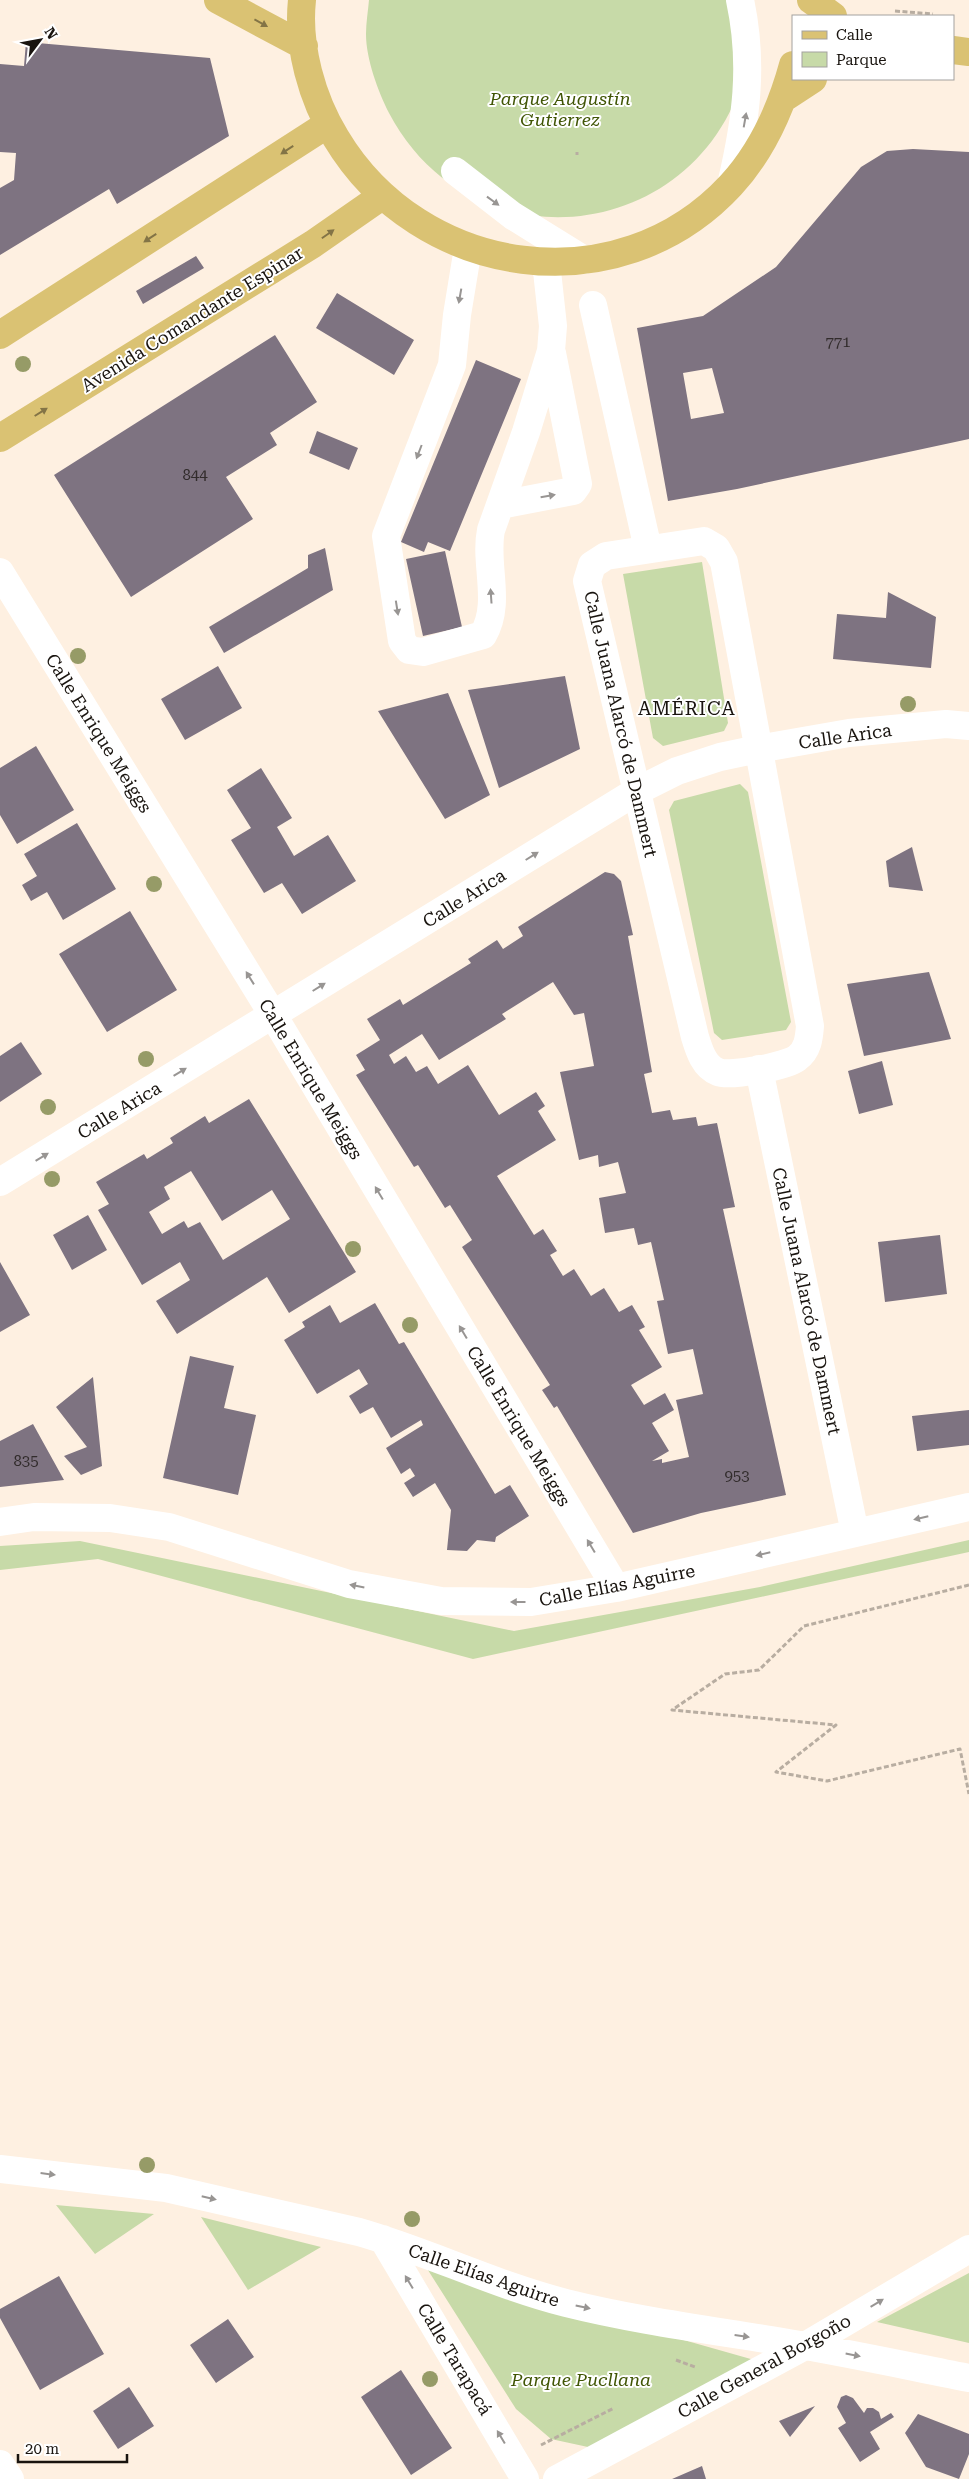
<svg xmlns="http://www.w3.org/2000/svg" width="969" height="2479" font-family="'Roboto Serif',serif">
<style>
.green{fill:#c7daa8}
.building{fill:#7e7381;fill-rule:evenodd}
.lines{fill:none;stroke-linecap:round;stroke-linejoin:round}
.path{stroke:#b8ada1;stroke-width:3;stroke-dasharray:5 2.5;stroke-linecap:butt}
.minor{stroke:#fff;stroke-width:28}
.major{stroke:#dac273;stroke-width:28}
.tree{fill:#969b67}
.oneway{fill:#837446}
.oneway2{fill:#989593}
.labels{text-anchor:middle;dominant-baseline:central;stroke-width:4;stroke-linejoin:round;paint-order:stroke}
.number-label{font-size:15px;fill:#322c2c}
.park-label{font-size:18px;font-style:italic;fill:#405504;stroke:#fff}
.street-label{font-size:18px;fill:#19140f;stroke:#fff}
.neighbourhood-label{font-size:19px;letter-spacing:1px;fill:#19140f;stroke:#fff}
</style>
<rect width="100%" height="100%" fill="#fef0e1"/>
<!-- green -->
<path class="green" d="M369 0H747C747 19 750 54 745 72 699 243 472 271 389 113 378 91 366 59 366 34 366 23 368 11 369 0Z
M702 562 728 723 724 731 663 746 653 738 623 574Z
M740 784 748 792 791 1022 786 1030 722 1040 714 1033 669 810 674 801Z
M969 1540V1552L473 1659 98 1559 0 1570V1546L80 1541 514 1631 760 1587Z
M56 2205 154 2214 95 2254Z
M201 2217 321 2247 248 2290Z
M426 2267 765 2363 611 2452 551 2439 516 2409Z
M969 2273V2343L877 2322Z"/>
<!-- building -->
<path class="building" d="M26 42 210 58 229 136 117 204 109 189 0 255V188L14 180 16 153 0 152V64L24 66Z
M913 149 969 152V439L737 489 668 501 637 328 703 316 776 267 861 167 887 151ZM712 368 724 413 691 419 683 373Z
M196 256 204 268 143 304 136 291Z
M337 293 414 340 394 375 316 328Z
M275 335 317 402 270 433 277 445 226 477 253 519 131 597 54 475Z
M476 360 521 379 450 551 428 542 424 552 401 542Z
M317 431 358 448 349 470 309 453Z
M325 548 333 590 224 653 209 627 308 568V555Z
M445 551 462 627 423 636 406 559Z
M888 592 936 617 931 668 833 659 837 614 886 618Z
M218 666 242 708 185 740 161 699Z
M565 676 580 749 499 788 468 690Z
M448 693 490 795 445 819 378 711Z
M36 746 74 810 17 844 0 815V768Z
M261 768 292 818 277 827 294 856 328 835 356 881 302 914 282 883 264 893 231 840 251 828 227 790Z
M77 823 116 889 63 920 47 892 31 901 22 885 37 876 24 854Z
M912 847 923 891 889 887 886 861Z
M605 872 614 874 621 881 633 935 628 936 652 1072 644 1074 652 1113 670 1110 673 1120 696 1117 698 1126 717 1123 735 1207 723 1209 786 1495 701 1513 633 1533 557 1406 554 1408 542 1390 550 1385 462 1247 472 1240 450 1205 445 1208 418 1165 414 1167 356 1075 365 1070 356 1055 380 1040 367 1019 400 999 403 1005 471 963 468 959 497 940 503 949 523 936 518 927ZM553 982 574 1015 584 1013 594 1066 560 1072 579 1160 598 1155 599 1167 618 1162 626 1193 599 1198 605 1233 634 1228 638 1245 651 1242 664 1300 657 1301 668 1354 693 1349 703 1394 676 1400 689 1457 662 1463V1459L652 1461 669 1451 652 1423 674 1410 665 1393 644 1405 631 1385 662 1367 639 1330 645 1327 632 1305 619 1312 604 1288 591 1296 574 1269 563 1276 550 1255 557 1251 543 1229 534 1235 497 1176 556 1140 538 1111 545 1106 536 1092 499 1115 468 1065 438 1084 427 1066 416 1072 406 1056 394 1064 389 1055 422 1034 439 1060 506 1019 502 1014Z
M130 911 177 990 107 1032 59 954Z
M929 972 951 1039 864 1056 847 984Z
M21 1042 42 1074 0 1102V1056Z
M882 1061 893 1105 859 1114 848 1071Z
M249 1099 356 1272 289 1313 267 1277 177 1334 156 1301 190 1280 180 1262 142 1285 98 1210 109 1204 96 1182 144 1154 147 1159 173 1143 170 1138 205 1116 209 1123ZM191 1171 222 1221 272 1190 290 1219 223 1260 200 1222 188 1228 184 1221 162 1234 149 1212 170 1199 164 1187Z
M88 1215 107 1250 72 1270 53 1235Z
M940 1235 947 1294 885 1302 878 1242Z
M0 1262 30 1315 0 1332Z
M375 1303 399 1344 404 1342 495 1494 510 1485 529 1516 496 1537 495 1542 477 1540 467 1551 447 1550 451 1510 435 1483 413 1497 404 1483 415 1476 410 1468 401 1474 386 1448 423 1425 421 1420 391 1438 373 1407 360 1414 349 1396 368 1384 359 1369 317 1394 284 1340 305 1327 302 1322 330 1305 340 1323Z
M190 1356 234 1366 224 1408 256 1415 238 1495 163 1478Z
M93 1377 102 1466 81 1475 64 1456 87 1447 56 1407Z
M969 1410V1445L917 1451 912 1416Z
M33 1424 64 1480 0 1487V1441Z
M59 2276 104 2354 40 2390 0 2318V2309Z
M228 2319 254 2357 216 2383 190 2345Z
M401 2370 452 2448 411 2475 361 2397Z
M129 2387 154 2426 118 2449 93 2411Z
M846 2395 853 2398 864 2413 867 2408H873L879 2412 881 2419 891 2413 894 2417 870 2432 880 2449 860 2462 838 2428 846 2423 837 2407 841 2397Z
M815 2406 790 2437 779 2421Z
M918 2414 969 2434V2454L959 2479 926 2467 905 2433Z
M702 2466 706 2479H672Z"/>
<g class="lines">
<!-- path -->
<path class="path" d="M895 11 933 14
M577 152V155
M969 1585 804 1626 759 1670 725 1674 672 1710 836 1725 776 1772 827 1781 960 1749 969 1794
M676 2360 695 2367
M541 2445 614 2408"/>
<!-- minor -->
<path class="minor" d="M455 171 513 216 584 260
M731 185C746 121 754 65 740 0
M468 248 457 315 452 365 386 536 402 641 409 650 423 652 483 635C502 603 484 564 491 530L526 432 551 351 553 326 546 262
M593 305 648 549
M500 505 573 491 578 484 552 353
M704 541 716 548 724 562 810 1026C809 1038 808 1050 797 1058 787 1066 730 1077 718 1072 704 1067 699 1050 695 1037L587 581 592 565 606 556Z
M0 572 273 1015 616 1588
M759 1069 855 1533
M0 1182 637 791 677 771 720 757 758 749 849 733 946 724 969 726
M0 1522 34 1517 110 1518 169 1527 349 1584 441 1601 531 1602 616 1588 969 1507
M0 2169 166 2188 359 2232C429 2252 495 2285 566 2303 634 2320 703 2329 771 2340 838 2351 903 2365 969 2378
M383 2239 525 2479
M0 2464 10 2479
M557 2479 805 2346 969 2249"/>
<!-- major -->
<path class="major" d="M218 0 304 46
M302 0C297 46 312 99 336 138 420 278 618 307 731 185 763 150 781 109 793 65
M811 0 833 16
M953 50 969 52
M784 98 813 79
M0 335 328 124
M0 438 313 244 382 196"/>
</g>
<!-- trees -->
<g class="tree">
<circle cx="23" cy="364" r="8"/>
<circle cx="78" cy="656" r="8"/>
<circle cx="908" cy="704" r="8"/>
<circle cx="154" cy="884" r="8"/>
<circle cx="146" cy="1059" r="8"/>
<circle cx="48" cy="1107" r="8"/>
<circle cx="52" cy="1179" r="8"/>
<circle cx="353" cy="1249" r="8"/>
<circle cx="410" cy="1325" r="8"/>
<circle cx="147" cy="2165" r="8"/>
<circle cx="412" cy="2219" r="8"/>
<circle cx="430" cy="2379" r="8"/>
</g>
<!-- one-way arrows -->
<defs><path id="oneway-solid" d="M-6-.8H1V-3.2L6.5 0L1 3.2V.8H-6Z" transform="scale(1.25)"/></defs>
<g class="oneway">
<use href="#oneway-solid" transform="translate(261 23) rotate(29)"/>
<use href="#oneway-solid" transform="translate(287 150) rotate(147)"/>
<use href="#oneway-solid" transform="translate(328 234) rotate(-35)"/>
<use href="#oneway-solid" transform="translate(150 238) rotate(147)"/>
<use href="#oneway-solid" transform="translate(41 412) rotate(-32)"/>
</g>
<g class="oneway2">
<use href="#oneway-solid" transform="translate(745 120) rotate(-80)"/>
<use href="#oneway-solid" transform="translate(493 201) rotate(36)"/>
<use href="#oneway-solid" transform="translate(460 296) rotate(100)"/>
<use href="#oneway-solid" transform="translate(419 452) rotate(111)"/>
<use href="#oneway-solid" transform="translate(548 496) rotate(-10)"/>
<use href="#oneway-solid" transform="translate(491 596) rotate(-94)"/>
<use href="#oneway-solid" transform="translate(397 608) rotate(81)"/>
<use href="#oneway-solid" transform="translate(532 856) rotate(-32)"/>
<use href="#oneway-solid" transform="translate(250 978) rotate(-122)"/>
<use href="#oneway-solid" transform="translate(319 987) rotate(-32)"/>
<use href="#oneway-solid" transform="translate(180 1072) rotate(-31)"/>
<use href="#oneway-solid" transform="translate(42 1157) rotate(-31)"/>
<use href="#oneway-solid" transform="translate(379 1193) rotate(-121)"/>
<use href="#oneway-solid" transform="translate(463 1332) rotate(-121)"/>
<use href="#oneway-solid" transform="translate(921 1518) rotate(167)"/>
<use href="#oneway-solid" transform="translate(591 1546) rotate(-121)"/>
<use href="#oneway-solid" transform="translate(763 1554) rotate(167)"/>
<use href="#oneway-solid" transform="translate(357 1586) rotate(-169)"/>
<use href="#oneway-solid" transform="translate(518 1602) rotate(-180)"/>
<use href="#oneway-solid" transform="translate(48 2174) rotate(7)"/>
<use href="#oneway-solid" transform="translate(209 2198) rotate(13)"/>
<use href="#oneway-solid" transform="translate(409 2282) rotate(-121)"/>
<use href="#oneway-solid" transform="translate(877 2303) rotate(-31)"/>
<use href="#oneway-solid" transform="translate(583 2307) rotate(12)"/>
<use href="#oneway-solid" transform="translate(742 2336) rotate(8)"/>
<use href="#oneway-solid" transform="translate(853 2355) rotate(11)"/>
<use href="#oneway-solid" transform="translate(501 2437) rotate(-121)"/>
</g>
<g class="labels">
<!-- number labels -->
<g class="number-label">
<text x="838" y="342">771</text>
<text x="195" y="475">844</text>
<text x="26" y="1461">835</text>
<text x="737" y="1476">953</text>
</g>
<!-- park labels -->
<g class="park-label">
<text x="560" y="98">Parque Augustín<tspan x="560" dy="21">Gutierrez</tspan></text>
<text x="581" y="2379">Parque Pucllana</text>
</g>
<!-- street labels -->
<g class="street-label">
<text transform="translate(192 319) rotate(-32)">Avenida Comandante Espinar</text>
<text transform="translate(621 724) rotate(77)">Calle Juana Alarcó de Dammert</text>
<text transform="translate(99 733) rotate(58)">Calle Enrique Meiggs</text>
<text transform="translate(845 736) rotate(-8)">Calle Arica</text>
<text transform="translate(464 898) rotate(-32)">Calle Arica</text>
<text transform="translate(311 1079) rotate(59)">Calle Enrique Meiggs</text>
<text transform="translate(119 1110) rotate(-31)">Calle Arica</text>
<text transform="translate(807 1301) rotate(78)">Calle Juana Alarcó de Dammert</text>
<text transform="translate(519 1426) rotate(59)">Calle Enrique Meiggs</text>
<text transform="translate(617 1585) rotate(-11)">Calle Elías Aguirre</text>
<text transform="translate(484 2275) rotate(19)">Calle Elías Aguirre</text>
<text transform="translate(455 2359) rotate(59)">Calle Tarapacá</text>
<text transform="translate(764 2366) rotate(-29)">Calle General Borgoño</text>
</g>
<!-- neighbourhood labels -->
<g class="neighbourhood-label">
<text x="687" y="708">AMÉRICA</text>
</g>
</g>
<!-- legend -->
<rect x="792" y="15" width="162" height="65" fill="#ffffff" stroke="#a3a19f"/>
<rect x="802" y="31" width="25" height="8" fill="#dac273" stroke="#a3a19f"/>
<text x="836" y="40" font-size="15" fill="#19140f">Calle</text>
<rect x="802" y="52" width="25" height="15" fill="#c7daa8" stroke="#a3a19f"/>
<text x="836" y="65" font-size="15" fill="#19140f">Parque</text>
<!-- north arrow -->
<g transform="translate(40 40) rotate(58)" stroke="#ffffff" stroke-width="4" paint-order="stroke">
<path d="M0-4L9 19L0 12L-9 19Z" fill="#19140f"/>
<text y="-8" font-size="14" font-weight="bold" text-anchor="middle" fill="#19140f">N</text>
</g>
<!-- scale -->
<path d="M18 2454v8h109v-8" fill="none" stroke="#19140f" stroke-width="2.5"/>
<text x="25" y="2454" font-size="15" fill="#19140f" stroke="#ffffff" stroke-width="4" paint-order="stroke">20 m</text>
</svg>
